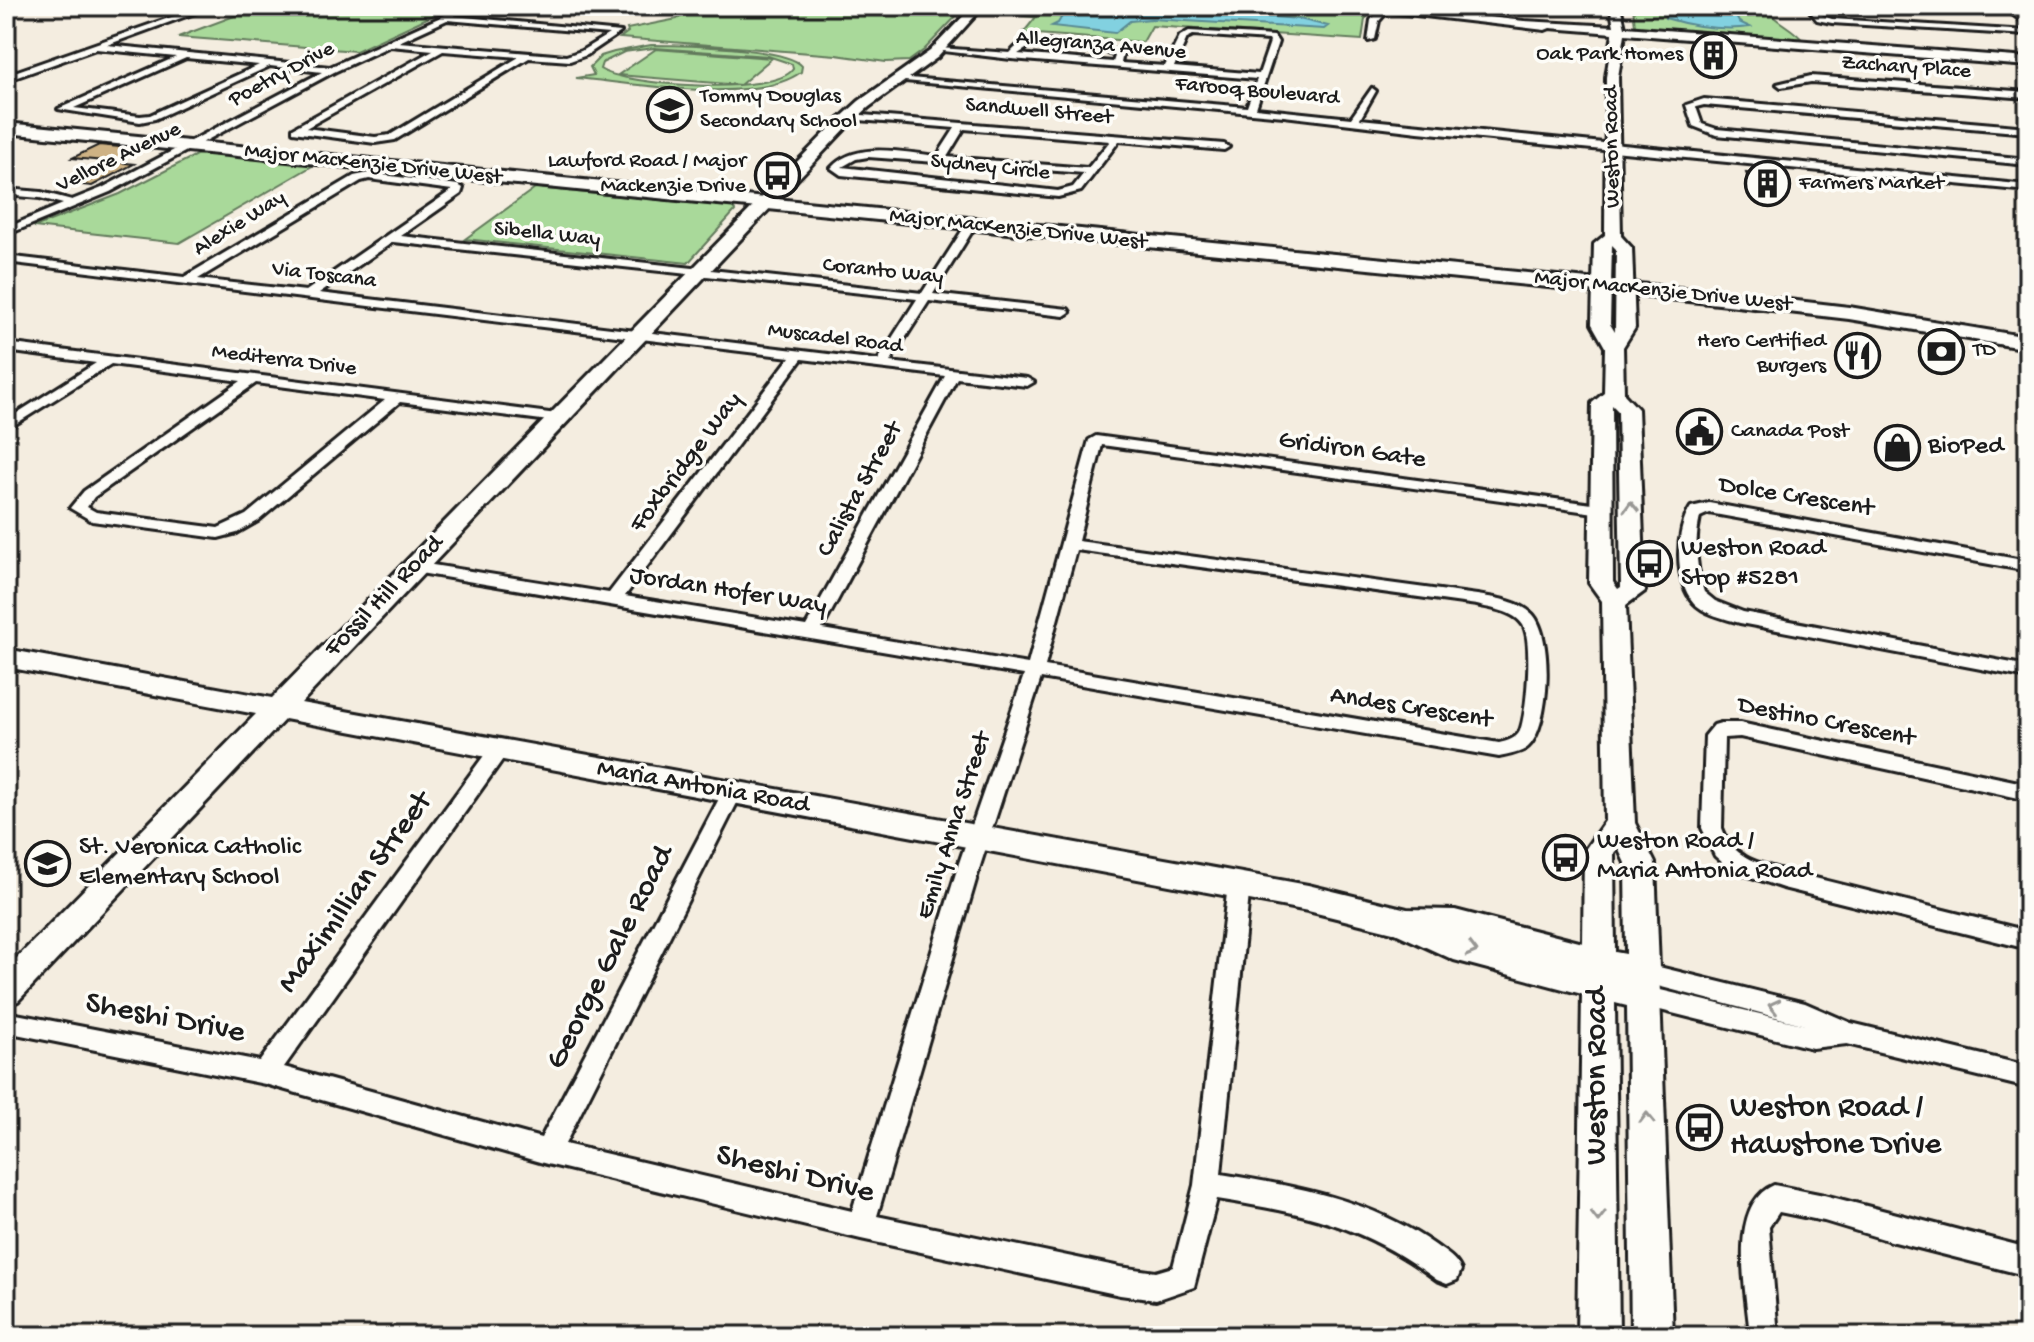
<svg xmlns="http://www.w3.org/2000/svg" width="2034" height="1342" font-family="'Gochi Hand',sans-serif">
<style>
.green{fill:#a9d99a;stroke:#627a5b;stroke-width:2;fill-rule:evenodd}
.water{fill:#82d1e0;stroke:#598992;stroke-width:2}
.building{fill:#ceb284;stroke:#1c1c1c;stroke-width:2}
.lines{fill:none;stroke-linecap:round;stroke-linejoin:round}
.street-casing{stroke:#1c1c1c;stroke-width:6}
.secondary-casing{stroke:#1c1c1c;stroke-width:6}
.primary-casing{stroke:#1c1c1c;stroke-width:6}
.street{fill:#fdfcf7;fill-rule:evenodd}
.secondary{fill:#fdfcf7;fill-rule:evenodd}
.primary{fill:#fdfcf7;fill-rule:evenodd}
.oneway{stroke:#989794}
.labels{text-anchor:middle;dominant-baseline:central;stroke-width:7;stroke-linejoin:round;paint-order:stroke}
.far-street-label{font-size:22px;fill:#1c1c1c;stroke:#fdfcf7}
.far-poi-label{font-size:22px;fill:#1c1c1c;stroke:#fdfcf7;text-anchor:start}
.poi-label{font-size:26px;fill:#1c1c1c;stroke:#fdfcf7;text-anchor:start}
.street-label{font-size:26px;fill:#1c1c1c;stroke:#fdfcf7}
.near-street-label{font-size:32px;fill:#1c1c1c;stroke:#fdfcf7}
.near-poi-label{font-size:32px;fill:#1c1c1c;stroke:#fdfcf7;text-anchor:start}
</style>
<rect width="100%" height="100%" fill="#f4ede0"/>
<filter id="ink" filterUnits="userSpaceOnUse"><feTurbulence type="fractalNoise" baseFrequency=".0125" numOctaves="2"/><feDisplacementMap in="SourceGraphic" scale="16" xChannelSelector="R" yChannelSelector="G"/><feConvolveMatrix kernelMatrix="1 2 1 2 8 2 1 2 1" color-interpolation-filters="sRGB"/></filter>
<g filter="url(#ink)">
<!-- green -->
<path class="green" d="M261 6H453L356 51 178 37Z
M697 6H966L924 50 909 61 886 62 836 55 620 38 628 32 627 29 677 19Z
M1031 6H1336L1373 11 1365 19 1362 40 1152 26 1143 42 1023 33 1036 17 1023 16Z
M1633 6H1763C1775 23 1794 27 1806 44L1645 30 1635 26Z
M651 45C679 45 787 47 802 66L801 72C755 106 633 83 576 78L594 75 590 67 601 56 614 52ZM654 48 768 56 792 64 793 69C775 96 625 86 600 69L602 63 624 52Z
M656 49 772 58 740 85 618 75Z
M205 154 314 165 179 243 34 227 120 194 196 155Z
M535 188 733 207 735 211 688 263 465 239Z"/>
<!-- water -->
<path class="water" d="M1068 6H1266L1317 10 1333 15 1178 6 1177 9 1299 19 1328 26 1324 29 1151 19 1130 21 1115 33 1052 26 1058 23Z
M1665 6H1730L1739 22 1750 27C1722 31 1692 26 1665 18Z"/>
<!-- building -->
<path class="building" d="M99 145 141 149 116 162 72 158Z
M107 161 134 164 92 186 64 183Z
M1746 173 1769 175 1775 190 1752 188Z"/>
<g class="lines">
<defs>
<path id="street" d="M203 6H214L107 45 330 67 443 16 459 6H468L454 16 621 32 587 55 570 61 529 58 395 140 375 143 293 132V128L433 50 390 46 334 72 110 192 6 235V228L63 204 40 198 6 195V189L41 192 72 200 102 188 322 72 270 66 155 119 140 122 58 109 176 57 96 49 6 81V75ZM447 20 609 34 581 51 566 56 399 42ZM443 51 519 57 390 135 375 137 306 128ZM186 58 259 65 150 115 140 116 74 108Z
M1384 6H1392L1379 21 1375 39 1368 41 1371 20Z
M1806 6H1814L1823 16 1832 19 2028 31V35L1832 23 1817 20Z
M2002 6H2011L2028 20V26Z
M1189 31 1274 36 1278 42 1256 108 1351 118 1372 88 1376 91 1360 119 2028 185V191L1418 132 1284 116 894 80 898 77 1247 107 1257 79 1011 59 935 50 939 48 1010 53C1013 50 1015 47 1019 45 1037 36 1104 46 1123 53L1121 63 1165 66 1180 36ZM1193 35 1269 40 1270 42 1259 74 1174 67 1187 38ZM1031 46 1106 52 1115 56 1113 62 1018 54Z
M1811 76 2028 92V98L1811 82 1781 87 1777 84Z
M1704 99 2028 127V133L1704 105 1696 107 1702 124 1717 129 2028 159V165L1716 135 1693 126 1686 105Z
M850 114 1224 144 1229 147 1224 150 1119 141 1081 191 1058 197 841 175 831 168C856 140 904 153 937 156L955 128 847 119ZM964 129 1110 141 1088 168 947 157ZM868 157 1084 173 1073 187 1058 191 842 167 856 159Z
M369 173 458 185 463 188 461 194 401 236 922 293 967 223 971 222 976 225 933 294 1068 309 1070 312 1064 316 929 301 890 362 1027 378 1034 382 1027 386 957 378 822 629 1028 664 1089 440 1096 436 1607 506 1610 509 1607 512 1602 514 1102 445 1078 541 1477 595C1494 598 1516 600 1530 612 1555 631 1550 728 1528 747 1522 753 1508 755 1499 757L1041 678 981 863 877 1216 1120 1267 1156 1272 1173 1267 1194 1185 1228 884 1231 878 1239 875 1247 878 1250 884 1221 1174C1296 1186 1372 1200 1435 1245 1446 1253 1456 1258 1461 1270L1457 1280 1447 1284 1437 1280C1361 1224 1308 1214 1217 1199L1194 1287 1156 1300 1120 1295 861 1239 547 1164 265 1084 6 1032V1012L260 1061 491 746H505L508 751 505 756 284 1067 541 1138 722 793 725 788H739L742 793 565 1144 852 1211 959 863 1024 675 414 572 406 567 414 562 609 593 790 357 6 262V256L184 277 354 176ZM369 179 452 190 306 291 198 279 361 181ZM393 242 917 299 878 360 319 293ZM802 359 945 376 806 626 625 596ZM1076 550 1477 605C1492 609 1514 611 1523 625 1533 641 1527 712 1520 731 1516 739 1507 741 1499 743L1045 666Z
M6 343 557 414 564 418 557 422 400 402 258 521 237 533 218 538 92 521 70 508 84 491 241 381 111 364 6 430V420L96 363 6 351ZM256 383 385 400 246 515 218 528 96 512 87 507 94 497Z
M1709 503 2028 561V571L1709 513 1700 517C1694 542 1696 568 1704 592L1715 601 1743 612 2028 666V678L1740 623C1726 619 1704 614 1694 603 1674 581 1675 530 1691 507Z
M1721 723H1740L2028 784V800L1740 737 1724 738 1722 828C1732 857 1756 863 1783 870L2028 931V949L1783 888 1731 870 1715 856 1702 828 1705 736 1714 725Z
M1643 963 1805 1003 1851 1023 2028 1066V1088L1847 1044 1812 1048 1644 1006 1636 1003 1632 996 1636 989 1644 986 1806 1025 1635 980 1632 973 1635 966Z
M1774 1185 1824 1195 2028 1248V1276L1887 1240 1824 1221 1779 1212 1769 1227 1778 1336H1750C1747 1294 1726 1205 1774 1185Z"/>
<path id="secondary" d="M973 6H984L938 57 869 107 847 127 301 703 1308 885 1407 909 1455 910 1583 943 1584 851 1605 821 1602 601 1589 583 1592 403 1604 393 1605 347 1592 324 1594 244 1605 235 1606 77 1613 33 1550 28 1545 30 1364 9 1359 6H1392L1524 21 1614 26 1610 6H1620L1625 27 2028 58V66L1625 34 1618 77 1621 236 1632 248 1635 328 1623 347 1624 394 1638 409 1645 591 1626 605 1635 823 1655 863 1673 1336H1631L1627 1006 1615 1003 1619 1336H1577L1582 994 1454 960 1393 932 1308 911 285 719 18 1001 6 1006V969L256 714 6 667V649L272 698 837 121 859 101 930 51ZM1612 245 1616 249 1615 332 1610 324ZM1612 405 1618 411 1621 587 1618 589 1613 582ZM1618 848 1625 863 1626 954 1615 952 1614 853Z"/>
<path id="primary" d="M6 123 1719 292 1849 307 2028 337V349L1849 319 1719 304 6 133Z"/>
</defs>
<!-- street casing -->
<use href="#street" class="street-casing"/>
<!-- secondary casing -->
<use href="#secondary" class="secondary-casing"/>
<!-- primary casing -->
<use href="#primary" class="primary-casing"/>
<!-- street -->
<use href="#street" class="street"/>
<!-- secondary -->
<use href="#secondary" class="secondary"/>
<!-- primary -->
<use href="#primary" class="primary"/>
</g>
<!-- one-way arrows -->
<defs><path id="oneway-chevron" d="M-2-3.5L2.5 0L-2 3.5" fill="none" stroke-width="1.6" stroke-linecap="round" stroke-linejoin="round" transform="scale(2)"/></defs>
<g class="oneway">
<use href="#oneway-chevron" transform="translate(1631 507) rotate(-92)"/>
<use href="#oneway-chevron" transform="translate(1472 950) rotate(15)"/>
<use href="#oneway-chevron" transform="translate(1774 1006) rotate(-167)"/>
<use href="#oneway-chevron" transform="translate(1647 1118) rotate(-91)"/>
<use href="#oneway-chevron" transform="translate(1598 1216) rotate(90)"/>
</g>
</g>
<!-- icons -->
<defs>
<symbol id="building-ring" viewBox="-11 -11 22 22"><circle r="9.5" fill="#fdfcf7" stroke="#1c1c1c" stroke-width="1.5"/><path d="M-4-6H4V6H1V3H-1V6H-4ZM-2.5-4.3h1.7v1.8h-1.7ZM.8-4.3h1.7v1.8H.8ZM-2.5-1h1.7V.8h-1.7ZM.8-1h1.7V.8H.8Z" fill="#1c1c1c"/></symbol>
<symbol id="school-ring" viewBox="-11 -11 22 22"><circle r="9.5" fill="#fdfcf7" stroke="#1c1c1c" stroke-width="1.5"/><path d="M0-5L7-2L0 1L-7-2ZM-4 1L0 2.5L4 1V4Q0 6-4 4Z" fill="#1c1c1c"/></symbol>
<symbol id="bus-ring" viewBox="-11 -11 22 22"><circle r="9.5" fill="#fdfcf7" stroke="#1c1c1c" stroke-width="1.5"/><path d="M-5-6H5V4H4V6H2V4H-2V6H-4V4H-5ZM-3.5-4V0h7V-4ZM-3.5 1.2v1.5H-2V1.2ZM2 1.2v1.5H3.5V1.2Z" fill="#1c1c1c"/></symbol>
<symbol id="bank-ring" viewBox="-11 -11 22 22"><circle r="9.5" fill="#fdfcf7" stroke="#1c1c1c" stroke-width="1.5"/><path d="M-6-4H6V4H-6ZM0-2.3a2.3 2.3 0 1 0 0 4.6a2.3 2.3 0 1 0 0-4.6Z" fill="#1c1c1c"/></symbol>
<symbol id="restaurant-ring" viewBox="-11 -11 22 22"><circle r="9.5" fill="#fdfcf7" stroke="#1c1c1c" stroke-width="1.5"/><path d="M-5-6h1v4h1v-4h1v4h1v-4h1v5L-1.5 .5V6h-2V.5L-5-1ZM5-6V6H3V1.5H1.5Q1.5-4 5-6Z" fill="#1c1c1c"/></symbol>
<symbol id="civic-ring" viewBox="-11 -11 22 22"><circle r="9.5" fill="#fdfcf7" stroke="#1c1c1c" stroke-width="1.5"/><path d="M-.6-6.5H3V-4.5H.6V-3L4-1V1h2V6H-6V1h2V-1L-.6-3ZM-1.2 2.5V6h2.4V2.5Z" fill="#1c1c1c"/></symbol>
<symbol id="shop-ring" viewBox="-11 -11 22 22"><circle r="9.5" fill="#fdfcf7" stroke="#1c1c1c" stroke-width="1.5"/><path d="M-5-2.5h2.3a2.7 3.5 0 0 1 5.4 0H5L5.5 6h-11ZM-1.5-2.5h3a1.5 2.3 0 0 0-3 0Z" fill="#1c1c1c"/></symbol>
</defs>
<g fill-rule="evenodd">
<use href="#building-ring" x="1688" y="30" width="51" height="51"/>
<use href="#school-ring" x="644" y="84" width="51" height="51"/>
<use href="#bus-ring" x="752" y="150" width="51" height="51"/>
<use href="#building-ring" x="1742" y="158" width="51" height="51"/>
<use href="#bank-ring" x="1916" y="326" width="51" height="51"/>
<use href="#restaurant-ring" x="1832" y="330" width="51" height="51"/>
<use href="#civic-ring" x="1674" y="406" width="51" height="51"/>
<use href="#shop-ring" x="1872" y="422" width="51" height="51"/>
<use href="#bus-ring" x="1624" y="538" width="51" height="51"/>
<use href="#bus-ring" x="1540" y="832" width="51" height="51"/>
<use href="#school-ring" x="22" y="838" width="51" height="51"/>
<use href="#bus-ring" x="1674" y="1102" width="51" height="51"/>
</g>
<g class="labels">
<!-- far-street labels -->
<g class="far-street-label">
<text transform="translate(1101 46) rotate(5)">Allegranza Avenue</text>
<text transform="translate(1906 68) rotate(4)">Zachary Place</text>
<text transform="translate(282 75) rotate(-28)">Poetry Drive</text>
<text transform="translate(1257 92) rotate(5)">Farooq Boulevard</text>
<text transform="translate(1039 112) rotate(5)">Sandwell Street</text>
<text transform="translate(1613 147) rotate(-91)">Weston Road</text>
<text transform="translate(119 158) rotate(-26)">Vellore Avenue</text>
<text transform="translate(373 165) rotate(6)">Major MacKenzie Drive West</text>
<text transform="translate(990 168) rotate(6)">Sydney Circle</text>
<text transform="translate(240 224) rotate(-32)">Alexie Way</text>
<text transform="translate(1018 230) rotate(6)">Major MacKenzie Drive West</text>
<text transform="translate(547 235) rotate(6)">Sibella Way</text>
<text transform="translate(883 272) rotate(6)">Coranto Way</text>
<text transform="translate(324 276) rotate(7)">Via Toscana</text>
<text transform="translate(1663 292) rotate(6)">Major MacKenzie Drive West</text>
<text transform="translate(835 339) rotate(7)">Muscadel Road</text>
<text transform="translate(284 361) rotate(7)">Mediterra Drive</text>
</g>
<!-- far-poi labels -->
<g class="far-poi-label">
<text x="1683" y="55" text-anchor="end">Oak Park Homes</text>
<text x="700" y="97">Tommy Douglas<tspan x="700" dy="25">Secondary School</tspan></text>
<text x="746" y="162" text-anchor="end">Lawford Road / Major<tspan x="746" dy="25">Mackenzie Drive</tspan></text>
<text x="1799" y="184">Farmers Market</text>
<text x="1826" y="342" text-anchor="end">Hero Certified<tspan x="1826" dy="25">Burgers</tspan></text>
<text x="1973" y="351">TD</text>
<text x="1731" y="432">Canada Post</text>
</g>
<!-- poi labels -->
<g class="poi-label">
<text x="1928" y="447">BioPed</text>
<text x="1681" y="549">Weston Road<tspan x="1681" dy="30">Stop #5281</tspan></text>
<text x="1597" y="842">Weston Road /<tspan x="1597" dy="30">Maria Antonia Road</tspan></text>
<text x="79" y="848">St. Veronica Catholic<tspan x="79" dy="30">Elementary School</tspan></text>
</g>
<!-- street labels -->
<g class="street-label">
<text transform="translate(1352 451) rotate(8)">Gridiron Gate</text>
<text transform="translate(687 463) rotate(-53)">Foxbridge Way</text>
<text transform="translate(861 490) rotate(-61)">Calista Street</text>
<text transform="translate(1796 498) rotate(9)">Dolce Crescent</text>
<text transform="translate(728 592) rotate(9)">Jordan Hofer Way</text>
<text transform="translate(385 597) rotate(-46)">Fossil Hill Road</text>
<text transform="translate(1411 709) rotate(9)">Andes Crescent</text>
<text transform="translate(1826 723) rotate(11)">Destino Crescent</text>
<text transform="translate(703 788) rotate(10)">Maria Antonia Road</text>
<text transform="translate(955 826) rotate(-72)">Emily Anna Street</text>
</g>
<!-- near-street labels -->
<g class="near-street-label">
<text transform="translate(356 893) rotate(-54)">Maximillian Street</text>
<text transform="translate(611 958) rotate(-63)">George Gale Road</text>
<text transform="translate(165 1019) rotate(11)">Sheshi Drive</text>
<text transform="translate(1598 1076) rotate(-90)">Weston Road</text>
<text transform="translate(795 1175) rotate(14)">Sheshi Drive</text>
</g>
<!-- near-poi labels -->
<g class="near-poi-label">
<text x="1730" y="1109">Weston Road /<tspan x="1730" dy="37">Hawstone Drive</tspan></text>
</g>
</g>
<!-- margin -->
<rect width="2034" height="1342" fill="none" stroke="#fdfcf7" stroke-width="32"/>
<rect x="16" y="16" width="2002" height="1310" fill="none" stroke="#1c1c1c" stroke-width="3" filter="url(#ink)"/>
</svg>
